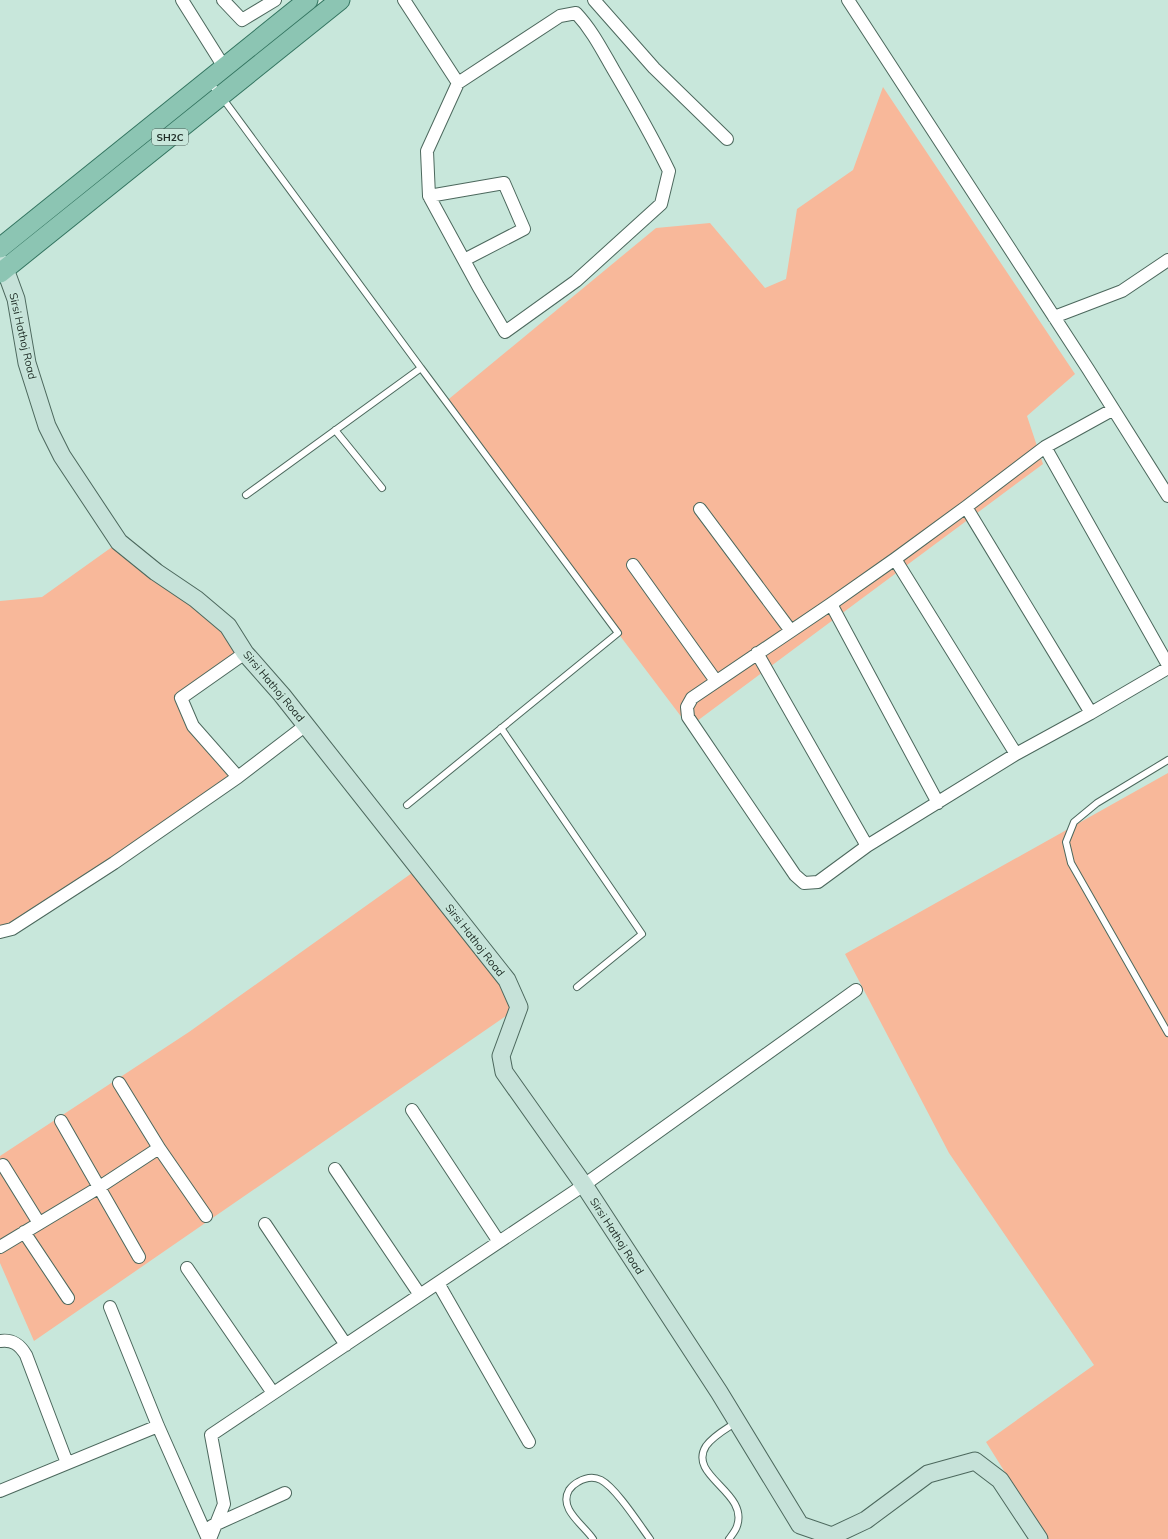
<svg xmlns="http://www.w3.org/2000/svg" width="1168" height="1539" font-family="Mulish,sans-serif">
<style>
.green{fill:#f8b89a}
.lines{fill:none;stroke-linecap:round;stroke-linejoin:round}
.lane-casing{stroke:#4c685d;stroke-width:8}
.street-casing{stroke:#4c685d;stroke-width:14}
.secondary-casing{stroke:#4c685d;stroke-width:19}
.primary-casing{stroke:#347561;stroke-width:21}
.lane{stroke:#fff;stroke-width:6}
.street{stroke:#fff;stroke-width:12}
.secondary{stroke:#c6e2d9;stroke-width:17}
.primary{stroke:#8cc5b3;stroke-width:19}
.labels{text-anchor:middle;dominant-baseline:central;stroke-width:3;stroke-linejoin:round;paint-order:stroke}
.shield{fill:#c8e7db;stroke:#51635c;stroke-width:1}
.shield-label{font-size:10px;font-weight:bold;fill:#1e2a25}
.street-label{font-size:11px;fill:#1e2a25;stroke:#c8e7db}
</style>
<rect width="100%" height="100%" fill="#c8e7db"/>
<!-- green -->
<path class="green" d="M883 87 1075 374 1027 416 1043 464 689 727 444 403 656 228 710 223 765 288 786 279 797 209 853 170Z
M119 542 245 653 181 698 193 726 238 777 0 932V601L42 597Z
M1168 773V1539H1047L986 1442 1094 1365 949 1153 845 954Z
M419 868 519 1007 34 1341 0 1263V1156L189 1032Z"/>
<g class="lines">
<defs>
<path id="lane" d="M209 82 221 96 421 368 246 495
M335 430 382 488
M501 728 642 934 577 987
M1168 760 1097 803 1074 822 1066 842 1071 863 1168 1033
M407 805 618 633 421 368
M593 1539C584 1525 558 1509 569 1490 572 1486 574 1484 578 1482 585 1478 593 1476 601 1480 616 1488 639 1524 650 1539
M729 1539C732 1535 736 1530 737 1526 749 1492 687 1476 706 1446 713 1436 726 1429 735 1423"/>
<path id="street" d="M182 0 224 67
M223 0 242 20 275 0
M404 0 458 83
M594 0 654 68 727 139
M848 0 1088 369 1168 496
M576 13C592 30 602 50 613 69 633 103 652 136 669 171L661 204 576 281 505 332 478 286 429 196 427 151 458 83 560 16Z
M429 196 504 183 524 229 464 260
M1054 317 1122 291 1168 260
M1112 410 1045 447 966 507 895 559 831 604 692 698 687 707 688 717 795 875 804 883 818 882 867 846 1016 754 1091 713 1168 668
M1045 447 1168 665
M966 507 1091 713
M700 509 791 631
M895 559 1016 754
M633 565 716 681
M831 604 938 803
M757 653 867 846
M238 777 193 726 181 698 245 653
M0 932 12 929 114 863 238 777 306 725
M412 1110 499 1242
M61 1121 139 1257
M159 1148 206 1216
M3 1165 39 1223
M335 1169 420 1295
M265 1224 346 1345
M24 1232 68 1298
M0 1247 98 1188 159 1148 119 1083
M187 1268 273 1393
M438 1283 529 1442
M110 1307 158 1426 208 1539
M0 1341C13 1339 20 1345 26 1355L67 1463
M0 1491 158 1426
M212 1526 285 1493
M210 1539 224 1504 211 1435 584 1185 856 990"/>
<path id="secondary" d="M0 262 5 269 16 299 27 363 47 426 62 456 119 542 156 572 196 599 228 626 245 653 282 695 507 980 519 1007 501 1056 504 1072 584 1185 719 1392 800 1525 832 1536 866 1520 928 1474 975 1461 1000 1480 1039 1539"/>
<path id="primary" d="M0 248 308 0
M0 273 340 0"/>
</defs>
<!-- lane casing -->
<use href="#lane" class="lane-casing"/>
<!-- street casing -->
<use href="#street" class="street-casing"/>
<!-- secondary casing -->
<use href="#secondary" class="secondary-casing"/>
<!-- primary casing -->
<use href="#primary" class="primary-casing"/>
<!-- lane -->
<use href="#lane" class="lane"/>
<!-- street -->
<use href="#street" class="street"/>
<!-- secondary -->
<use href="#secondary" class="secondary"/>
<!-- primary -->
<use href="#primary" class="primary"/>
</g>
<g class="labels">
<!-- shield labels -->
<rect class="shield" x="152" y="129" width="36" height="16" rx="3"/>
<g class="shield-label">
<text x="170" y="137">SH2C</text>
</g>
<!-- street labels -->
<g class="street-label">
<text transform="translate(23 336) rotate(77)">Sirsi Hathoj Road</text>
<text transform="translate(274 686) rotate(50)">Sirsi Hathoj Road</text>
<text transform="translate(475 940) rotate(52)">Sirsi Hathoj Road</text>
<text transform="translate(617 1236) rotate(57)">Sirsi Hathoj Road</text>
</g>
</g>
</svg>
